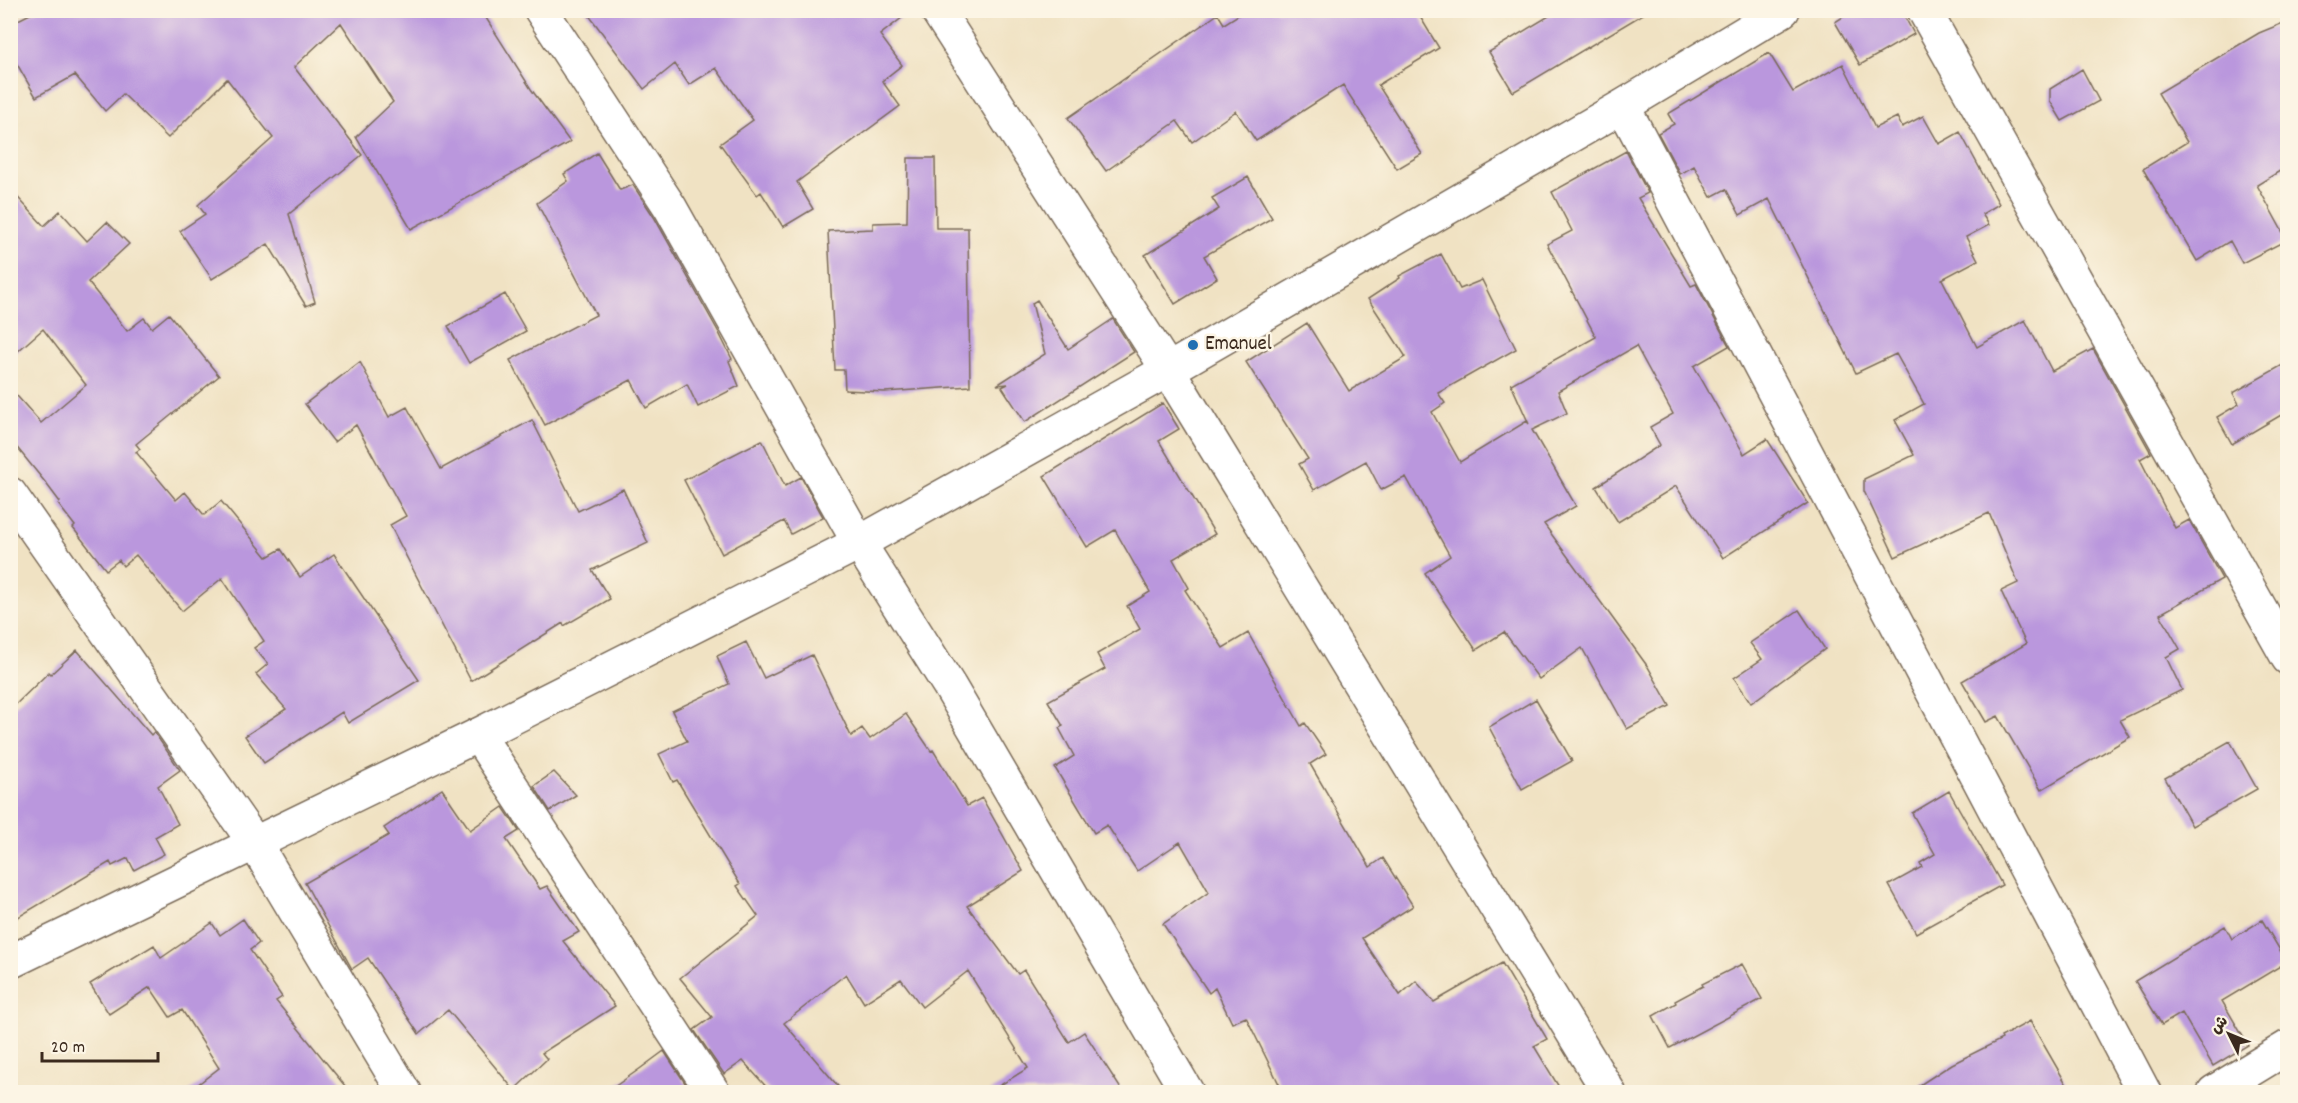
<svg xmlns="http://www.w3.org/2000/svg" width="2298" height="1103" font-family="Dekko,'Playpen Sans Arabic',sans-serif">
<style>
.building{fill:#ba97dd}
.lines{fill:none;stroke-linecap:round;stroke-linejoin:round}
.street-casing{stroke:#7a6a58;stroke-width:36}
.secondary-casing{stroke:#7a6a58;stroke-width:36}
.street{stroke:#fff;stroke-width:33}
.secondary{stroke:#fff;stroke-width:33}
.poi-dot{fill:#1f6fb2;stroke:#fcf5e5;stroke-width:2}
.labels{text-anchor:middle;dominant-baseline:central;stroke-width:5;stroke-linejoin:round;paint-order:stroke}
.poi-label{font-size:21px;fill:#3b2a1e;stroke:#fcf5e5;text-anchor:start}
</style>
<rect width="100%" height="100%" fill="#fcf5e5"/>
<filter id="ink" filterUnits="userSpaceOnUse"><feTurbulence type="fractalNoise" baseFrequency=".0167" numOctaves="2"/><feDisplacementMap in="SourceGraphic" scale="12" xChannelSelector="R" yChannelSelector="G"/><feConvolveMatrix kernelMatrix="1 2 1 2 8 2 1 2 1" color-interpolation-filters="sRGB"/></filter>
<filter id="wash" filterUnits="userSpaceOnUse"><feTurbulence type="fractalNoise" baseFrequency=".008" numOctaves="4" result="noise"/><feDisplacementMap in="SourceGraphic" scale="24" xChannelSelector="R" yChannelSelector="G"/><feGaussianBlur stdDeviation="1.35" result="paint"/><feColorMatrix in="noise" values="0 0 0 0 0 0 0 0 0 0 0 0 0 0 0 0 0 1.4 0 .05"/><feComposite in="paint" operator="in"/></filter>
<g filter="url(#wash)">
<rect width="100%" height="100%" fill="#f0e2c3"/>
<g id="blocks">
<!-- building -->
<path class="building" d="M38 10H481L531 89 570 142 411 229 356 137 393 102 341 23 294 67 362 155 289 214 315 302 306 306 268 244 212 279 180 231 205 214 198 205 273 138 227 79 168 138 123 94 105 111 75 75 36 97 10 52V24Z
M585 10H912L880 35 902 65 882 81 900 106 797 182 813 209 783 227 761 192 757 195 720 144 753 120 716 68 689 85 675 64 644 89Z
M1246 10H1416L1439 48 1378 85 1422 154 1397 169 1343 85 1256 141 1236 111 1192 142 1177 121 1106 171 1068 118 1218 14 1224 24Z
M1559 10H1650L1513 92 1489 52Z
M1854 10H1901L1914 34 1860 65 1835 22Z
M2288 21V166L2257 185 2287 240 2242 263 2230 241 2197 261 2143 169 2187 142 2158 93 2259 33Z
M1769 53 1793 92 1843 64 1875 128 1897 117 1902 127 1923 116 1939 144 1960 132 1999 204 1982 214 1989 225 1966 237 1978 260 1942 279 1977 347 2025 320 2052 371 2093 349 2151 453 2140 459 2175 528 2189 520 2222 579 2160 614 2180 649 2166 657 2182 690 2120 720 2130 737 2041 790 1998 716 1986 722 1962 681 2026 644 2001 591 2018 583 1989 513 1895 557 1864 491V479L1914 455 1895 420 1924 404 1896 354 1856 373 1769 199 1740 215 1726 189 1711 197 1694 166 1680 174 1658 133 1674 124 1668 114Z
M2082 69 2099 101 2062 121 2050 101V89Z
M1626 151 1648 193 1638 198 1691 286 1696 284 1729 346 1694 366 1744 454 1767 439 1808 503 1723 558 1676 486 1618 522 1596 487 1660 445 1650 427 1673 414 1636 346 1558 391 1567 413 1532 430 1576 506 1544 524 1648 667 1670 706 1627 729 1582 648 1539 679 1504 632 1476 650 1425 573 1450 556 1406 477 1381 490 1366 461 1314 490 1299 464 1308 459 1246 362 1307 323 1349 391 1406 357 1368 299 1400 278 1399 276 1441 254 1460 289 1482 280 1516 349 1438 393 1445 403 1432 412 1460 462 1527 421 1529 424 1511 384 1596 337 1547 244 1572 231 1552 192Z
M597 153 620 190 633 185 654 217 718 331 732 359 729 361 739 386 698 407 687 384 646 408 631 380 545 425 510 360 596 315 537 203 568 181 564 174Z
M908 158H935L936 228H968L970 386 885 392 845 390 844 370H835L828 231 873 229V223L907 222Z
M1248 177 1272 218 1204 256 1217 278 1175 304 1145 255 1219 209 1212 198Z
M10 189 44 226 60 211 87 241 107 222 129 244 88 282 127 331 144 318 152 328 169 314 219 376 136 444 140 449 136 452 176 500 185 492 204 515 221 501 267 557 281 549 300 577 334 554 419 680 348 723 342 712 264 763 245 736 286 709 256 674 268 664 254 648 264 641 222 578 182 611 136 555 123 566 119 560 106 570 73 528 75 526 58 504 60 502 45 482 10 439V388L41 423 86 385 43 329 10 358Z
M505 294 526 331 469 363 448 326Z
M1037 300 1068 349 1113 319 1134 352 1025 422 1002 387 1008 384 997 385 1045 354 1032 303Z
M360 362 389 417 407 407 441 469 532 420 578 511 623 489 648 543 592 570 610 599 564 626 563 623 471 681 390 525 406 516 356 425 334 442 305 404Z
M2288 362V411L2232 444 2217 417 2239 404 2233 393Z
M1163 403 1179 429 1159 441 1215 534 1173 559 1189 588 1185 590 1223 648 1248 633 1301 726 1305 723 1326 754 1310 764 1370 867 1383 858 1413 906 1362 938 1400 995 1416 981 1434 1002 1502 963 1547 1039 1534 1046 1562 1092H1283L1246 1017 1232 1023 1215 988 1209 993 1163 924 1209 892 1180 842 1137 871 1107 825 1094 833 1055 768 1074 756 1059 728 1063 726 1048 701 1105 669 1097 654 1140 629 1127 606 1150 592 1115 530 1087 547 1044 476Z
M762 440 785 486 801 477 823 517 791 534 784 521 722 554 684 480Z
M1799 610 1825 649 1751 703 1734 678 1762 659 1750 643Z
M746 642 764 678 812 655 851 736 862 728 870 739 906 714 931 751 933 750 967 806 982 798 1023 871 967 906 1018 974 1024 970 1069 1042 1084 1032 1123 1092H989L1028 1068 968 971 922 1007 901 979 864 1003 846 974 784 1023 843 1092H771L743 1061 724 1074 694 1030 712 1017 680 978 758 916 737 886 740 884 677 780 673 782 659 754 687 741 672 711 729 684 717 656Z
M77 650 151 735 154 732 180 770 158 786 178 824 155 837 164 854 134 870 128 858 112 866 110 862 10 922V710L49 672 51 674Z
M1536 699 1572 761 1522 789 1489 727Z
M2230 741 2257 789 2192 826 2165 778Z
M554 772 576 795 550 811 534 786Z
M442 789 470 830 503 807 519 831 506 839 540 889 547 886 579 932 563 941 615 1006 542 1053 547 1059 514 1090 448 1010 419 1034 368 958 352 969 305 883 389 835 384 828Z
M1949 791 2002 885 1916 933 1889 885 1922 867 1920 863 1935 854 1912 813Z
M243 919 259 943 250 950 282 997 276 1001 350 1092H188L219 1068 182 1010 170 1017 150 987 109 1014 90 984 154 945 161 958 212 923 220 935Z
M2262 920 2287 962 2222 1001 2248 1045 2213 1066 2182 1013 2162 1025 2135 981 2225 926 2232 939Z
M1742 964 1762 999 1670 1048 1653 1016 1676 1003 1675 1001 1703 986 1702 984Z
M2030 1021 2071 1092H1909L1952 1064 2002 1039 2001 1037Z
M664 1051 691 1092H607L641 1068Z"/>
</g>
</g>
<g filter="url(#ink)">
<use href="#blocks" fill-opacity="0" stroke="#7a6a58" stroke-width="1.5"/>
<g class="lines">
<defs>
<path id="street" d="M541 10 670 207 859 543 950 687 1187 1092
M937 10 1168 370 1623 106 1783 10
M1924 10 2288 658
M1623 106 2144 1092
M10 494 254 842 404 1092
M478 735 713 1092
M2214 1092 2288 1047"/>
<path id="secondary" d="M10 962 478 735 859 543 1168 370 1609 1092"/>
</defs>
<!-- street casing -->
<use href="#street" class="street-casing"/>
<!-- secondary casing -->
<use href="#secondary" class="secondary-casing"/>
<!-- street -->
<use href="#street" class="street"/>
<!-- secondary -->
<use href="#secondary" class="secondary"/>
</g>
</g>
<!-- markers -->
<circle class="poi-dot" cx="1193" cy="345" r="6"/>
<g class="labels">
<!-- poi labels -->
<g class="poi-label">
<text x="1205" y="345">Emanuel</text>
</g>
</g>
<!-- margin -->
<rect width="2298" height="1103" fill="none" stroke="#fcf5e5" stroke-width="36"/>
<!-- north arrow -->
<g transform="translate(2229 1034) rotate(313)" stroke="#fcf5e5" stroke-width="4.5" paint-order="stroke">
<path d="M0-4.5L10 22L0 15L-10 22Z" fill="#3b2a1e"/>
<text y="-9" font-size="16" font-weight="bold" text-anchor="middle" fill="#3b2a1e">ش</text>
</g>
<!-- scale -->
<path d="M42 1052v9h116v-9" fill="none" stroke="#3b2a1e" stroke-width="3"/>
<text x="51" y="1052" font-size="18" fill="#3b2a1e" stroke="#fcf5e5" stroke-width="4.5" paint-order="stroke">20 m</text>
</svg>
